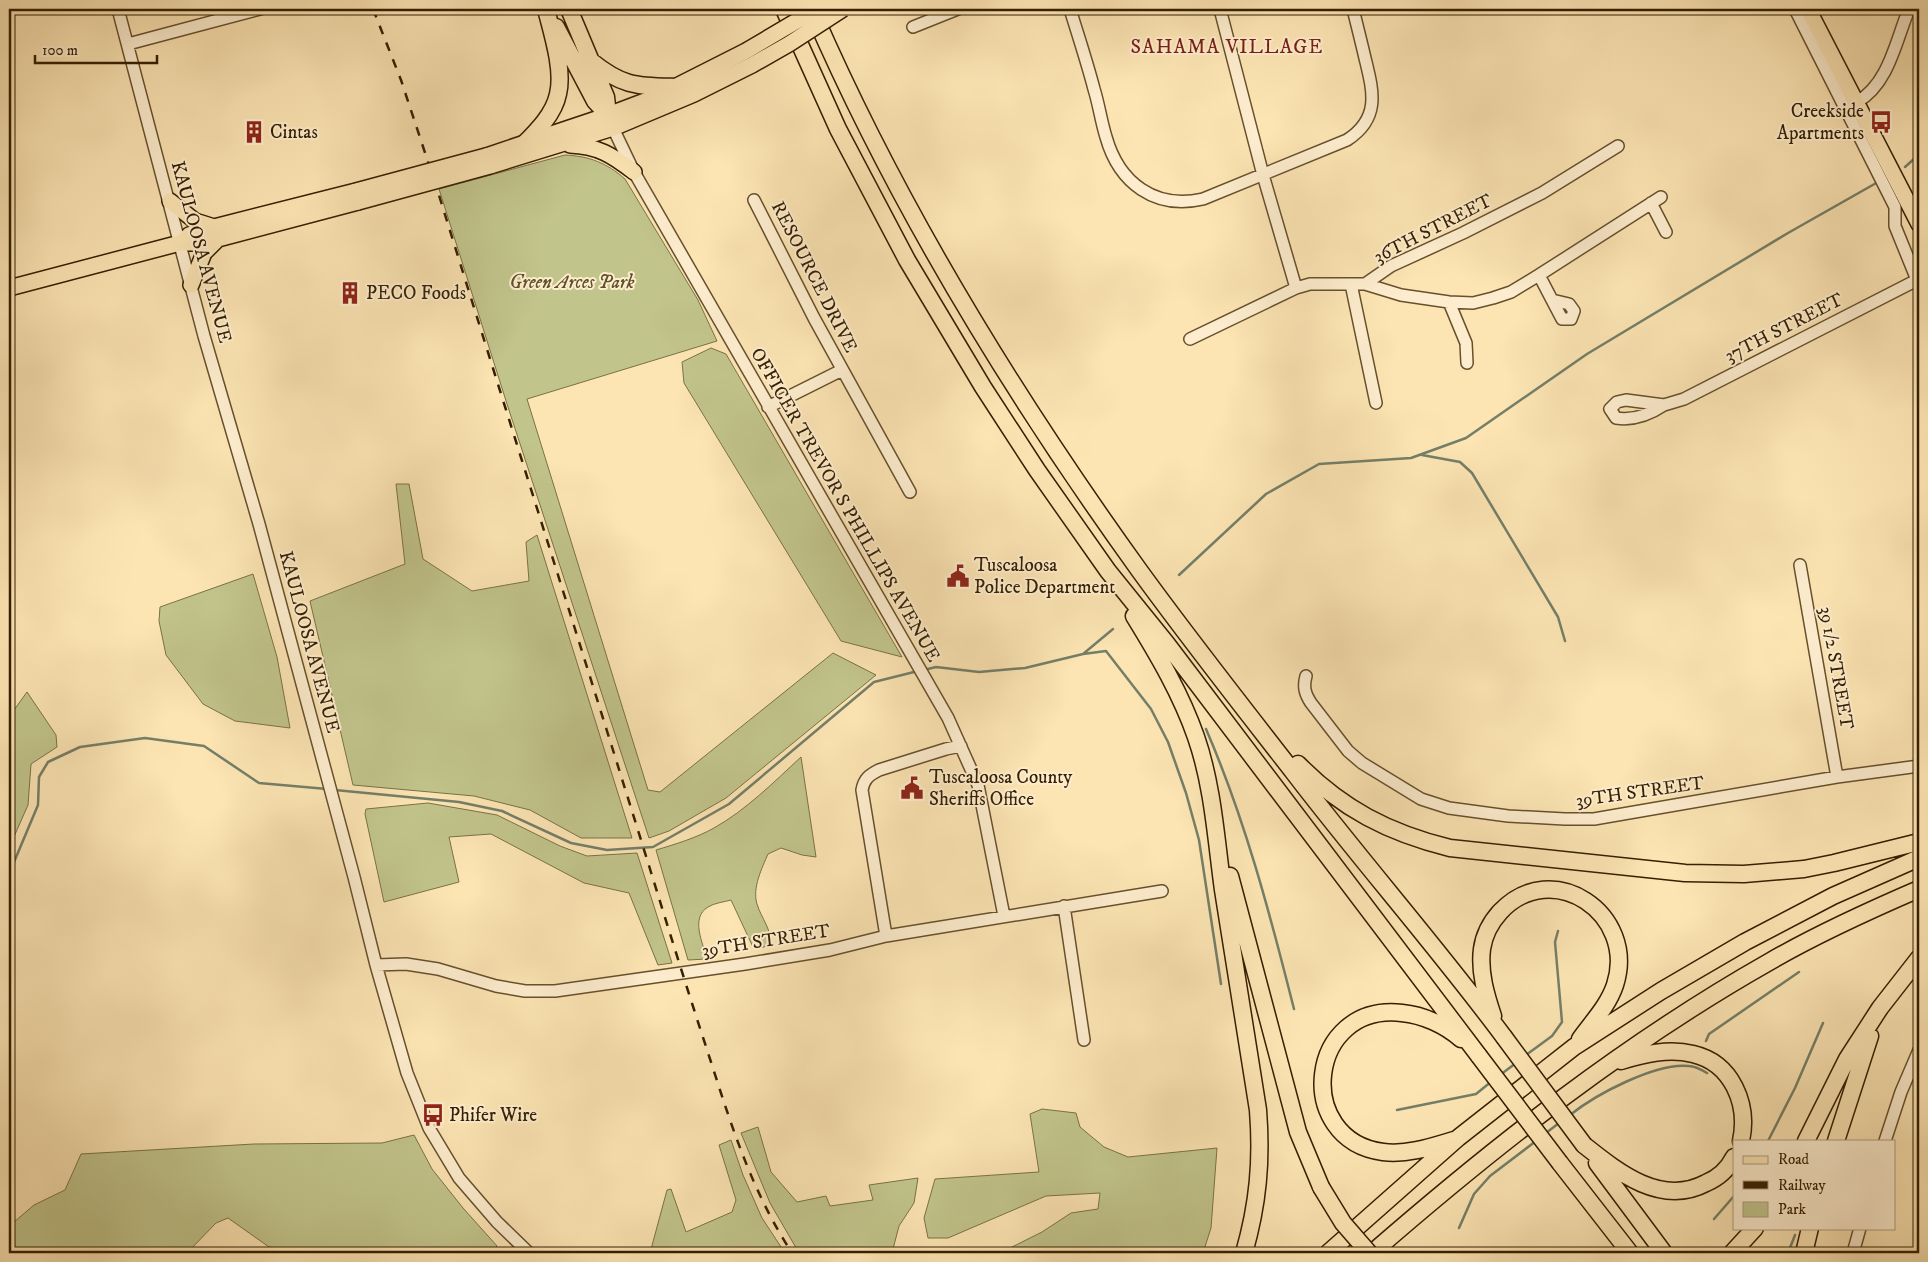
<svg xmlns="http://www.w3.org/2000/svg" width="1928" height="1262" font-family="'IM FELL DW Pica',serif">
<style>
.green{fill:#c1c48b;stroke:#7a7246}
.lines{fill:none;stroke-linecap:round;stroke-linejoin:round}
.stream{stroke:#747f68;stroke-width:2.5}
.minor-casing{stroke:#66502d;stroke-width:14}
.major-casing{stroke:#341f00;stroke-width:18}
.highway-casing{stroke:#341f00;stroke-width:19}
.minor{stroke:#fdedce;stroke-width:11}
.major{stroke:#fce4b3;stroke-width:15}
.highway{stroke:#fce4b3;stroke-width:16}
.rail{stroke:#341f00;stroke-width:2.5;stroke-dasharray:9 9;stroke-linecap:butt}
.major-bridge-casing{stroke:#341f00;stroke-width:18;stroke-linecap:butt}
.highway-bridge-casing{stroke:#341f00;stroke-width:19;stroke-linecap:butt}
.major-bridge{stroke:#fce4b3;stroke-width:15}
.highway-bridge{stroke:#fce4b3;stroke-width:16}
.labels{text-anchor:middle;dominant-baseline:central;stroke-width:4;stroke-linejoin:round;paint-order:stroke}
.poi-label{font-size:19px;fill:#341f00;stroke:#fdedce;text-anchor:start}
.street-label{font-size:19px;fill:#341f00;stroke:#fdedce}
.park-label{font-size:19px;font-style:italic;fill:#5e512a;stroke:#fdedce}
.neighbourhood-label{font-size:20px;letter-spacing:1px;fill:#7a1f14;stroke:#fdedce}
</style>
<rect width="100%" height="100%" fill="#fce4b3"/>
<filter id="stains"><feTurbulence type="fractalNoise" baseFrequency=".004" numOctaves="4"/><feColorMatrix values="0 0 0 0 .2 0 0 0 0 .09 0 0 0 0 .02 0 0 0 .5 -.17"/></filter>
<radialGradient id="worn" r=".72"><stop offset=".6" stop-color="#630" stop-opacity="0"/><stop offset="1" stop-color="#630" stop-opacity=".3"/></radialGradient>
<!-- green -->
<path class="green" d="M565 155C589 156 607 163 625 179L698 300 717 341 527 399 648 790 660 792 833 653 876 675 726 798 669 831 649 838 507 404 439 189Z
M711 348 726 354 902 657 841 641 684 383 682 362Z
M396 484H409L423 559 472 591 529 581 526 542 537 535 632 838H581L530 810 474 796 353 785 310 601 405 564Z
M253 574 277 657 290 728 235 721 203 704 166 655 159 621 160 607Z
M27 692 56 735 57 747 31 764 28 805 9 848V717Z
M801 757 816 857 802 855 781 848 768 854C762 868 752 888 757 904 761 918 773 931 770 945L757 949 753 947 731 900C724 902 714 903 708 907 690 918 703 943 707 959L688 960 656 850C676 844 696 838 714 828 746 810 774 782 801 757Z
M428 803 497 815 560 846 587 856 637 853 672 963 658 965 629 893 584 883 491 834 449 837 459 882 384 902 365 814 366 809Z
M1042 1109 1076 1113 1080 1127 1104 1147 1128 1157 1217 1148 1211 1228 1203 1253H987L1006 1250 1042 1232 1071 1213 1098 1209 1100 1193 1046 1196 948 1238H928L924 1218 935 1179 1039 1172 1030 1114Z
M758 1127 771 1172 797 1202 826 1196 830 1206 873 1200 869 1185 918 1178 914 1203 899 1226 893 1249 895 1253H799L770 1203 741 1133Z
M414 1135 432 1169 463 1208 497 1246 491 1253H294L278 1248 269 1247 228 1218 216 1223 187 1253H15L14 1222 34 1205 65 1190 81 1154 254 1144 382 1143Z
M731 1140 743 1175 762 1218 785 1253H650L667 1190 671 1189 686 1232 732 1212 736 1200 719 1145Z"/>
<g class="lines">
<!-- stream -->
<path class="stream" d="M1905 167 1915 158 1919 150
M1422 455 1460 462 1472 473 1558 617 1565 641
M1179 575 1266 494 1319 464 1411 458 1466 438 1587 354 1788 233 1878 182
M1083 654 1106 651 1151 709 1168 742 1186 793 1199 840 1221 984
M924 670 936 667 979 672 1025 668 1083 654 1113 629
M1206 729C1245 819 1270 914 1294 1009
M335 790 459 802 502 811 571 843 607 850 653 847 729 804 874 682 918 671
M9 874 38 805 39 777 48 762 80 747 145 738 204 746 259 783 327 789
M1706 1041 1709 1034 1799 972
M1526 1055 1552 1036 1562 1022 1555 942 1558 931
M1500 1075 1516 1063
M1397 1110 1476 1094 1492 1081
M1570 1115C1595 1095 1656 1062 1689 1066 1695 1066 1702 1070 1707 1073
M1546 1133 1559 1123
M1768 1141 1795 1088 1823 1023
M1714 1219 1734 1196
M1459 1228 1474 1194 1490 1176 1536 1141
M1788 1253 1795 1235"/>
<defs>
<path id="minor" d="M118 9 204 336 259 524 354 877 376 965 407 1073 429 1128 459 1178 497 1222 529 1253
M1070 9C1078 35 1087 62 1094 89 1099 105 1101 121 1106 137 1119 183 1155 210 1203 199L1347 140C1381 118 1373 91 1365 58 1361 41 1357 25 1353 9
M1220 9 1263 175 1296 288
M1795 9 1895 207V226L1917 280
M913 27 958 9
M128 44 260 9
M1857 102C1889 84 1896 40 1909 9
M613 128 634 172 948 718 978 785 1004 916
M754 200 814 318 910 492
M1651 203 1666 232
M1539 275 1552 300
M1351 284 1376 403
M1365 284 1391 266 1463 233 1542 193 1618 146
M1552 300 1569 304 1574 311 1571 319H1562Z
M1449 302 1466 343 1467 363
M1190 339 1296 288 1310 284H1365L1401 295 1449 302 1473 303 1493 298 1511 292 1539 275 1661 197
M1626 400 1664 405C1649 415 1634 421 1616 418L1610 409 1617 402Z
M1664 405 1684 399 1919 279
M768 407 842 370
M1800 565 1837 777
M1306 676C1303 687 1305 694 1311 703L1348 751 1362 763 1421 799 1449 808 1508 816 1565 819H1594L1837 777 1919 766
M1064 906 1084 1040
M886 936 862 790C864 779 869 775 879 770L946 749 961 746
M376 965 406 964 438 969 496 986 525 991H555L745 964 830 950 886 936 1162 891
M1885 1141 1901 1092 1919 1050
M1853 1253 1860 1228"/>
<path id="major" d="M1808 9 1919 224
M570 145C598 146 612 155 634 172
M486 156 608 115 653 98 746 51
M490 166 613 128 694 94 752 65
M170 201 195 221 214 227
M185 239 189 235 214 227 356 191
M191 285 204 253 218 239
M9 288 180 243H192L218 239 358 202"/>
<path id="highway" d="M569 9 606 97 608 115
M784 9 838 129 907 260 983 387 1037 470 1108 571 1167 644 1479 1056
M813 12C899 210 1013 395 1139 570 1189 639 1242 706 1294 773 1362 862 1437 947 1504 1037
M556 27 595 101 608 115
M591 61C623 87 637 86 676 87
M523 145C537 131 554 114 558 94 564 70 552 33 546 9
M1134 616C1158 655 1181 694 1196 737 1213 786 1216 839 1223 890 1234 963 1246 1036 1258 1110 1262 1161 1258 1204 1244 1253
M1298 764C1342 809 1389 833 1450 848L1685 873 1744 874 1804 869 1834 863 1919 842
M1230 876 1298 1132 1321 1187
M1493 1016C1486 995 1479 972 1482 949 1484 935 1490 923 1500 912 1552 856 1638 914 1615 985 1608 1006 1592 1022 1580 1039
M1621 1061C1644 1054 1669 1048 1693 1054 1732 1063 1749 1104 1741 1141
M1454 1140C1431 1147 1407 1155 1383 1152 1293 1140 1307 1002 1402 1013 1423 1015 1445 1025 1461 1039
M1806 1141 1847 1059 1880 1008 1919 958
M1836 1141 1870 1036
M1584 1145C1618 1172 1661 1207 1706 1183 1718 1178 1728 1169 1734 1157
M1560 1163 1630 1253
M1597 1163 1664 1253
M1328 1253 1458 1138 1574 1047 1661 991 1745 942 1833 896 1919 858
M1372 1253C1496 1145 1626 1043 1769 962 1817 934 1868 911 1919 889
M1732 1253 1755 1228
M1804 1253 1810 1228"/>
</defs>
<!-- minor casing -->
<use href="#minor" class="minor-casing"/>
<!-- major casing -->
<use href="#major" class="major-casing"/>
<!-- highway casing -->
<use href="#highway" class="highway-casing"/>
<!-- minor -->
<use href="#minor" class="minor"/>
<!-- major -->
<use href="#major" class="major"/>
<!-- highway -->
<use href="#highway" class="highway"/>
<!-- rail -->
<path class="rail" d="M373 9 401 80 438 192C508 418 580 643 650 869 670 934 690 998 711 1062 733 1131 753 1193 792 1253"/>
<defs>
<path id="major-bridge" d="M746 51 817 9
M752 65 789 44 843 9
M356 191 486 156
M358 202 490 166"/>
<path id="highway-bridge" d="M1504 1037 1584 1145
M1479 1056 1560 1163
M1321 1187 1343 1223 1369 1253"/>
</defs>
<!-- major-bridge casing -->
<use href="#major-bridge" class="major-bridge-casing"/>
<!-- highway-bridge casing -->
<use href="#highway-bridge" class="highway-bridge-casing"/>
<!-- major-bridge -->
<use href="#major-bridge" class="major-bridge"/>
<!-- highway-bridge -->
<use href="#highway-bridge" class="highway-bridge"/>
</g>
<!-- icons -->
<defs>
<symbol id="bus-bare" viewBox="-9 -9 18 18"><path d="M-5-6H5V4H4V6H2V4H-2V6H-4V4H-5ZM-3.5-4V0h7V-4ZM-3.5 1.2v1.5H-2V1.2ZM2 1.2v1.5H3.5V1.2Z" fill="#8f2418" stroke="#fdedce" stroke-width="2.5" paint-order="stroke"/></symbol>
<symbol id="building-bare" viewBox="-9 -9 18 18"><path d="M-4-6H4V6H1V3H-1V6H-4ZM-2.5-4.3h1.7v1.8h-1.7ZM.8-4.3h1.7v1.8H.8ZM-2.5-1h1.7V.8h-1.7ZM.8-1h1.7V.8H.8Z" fill="#8f2418" stroke="#fdedce" stroke-width="2.5" paint-order="stroke"/></symbol>
<symbol id="civic-bare" viewBox="-9 -9 18 18"><path d="M-.6-6.5H3V-4.5H.6V-3L4-1V1h2V6H-6V1h2V-1L-.6-3ZM-1.2 2.5V6h2.4V2.5Z" fill="#8f2418" stroke="#fdedce" stroke-width="2.5" paint-order="stroke"/></symbol>
</defs>
<g fill-rule="evenodd">
<use href="#bus-bare" x="1865" y="106" width="32" height="32"/>
<use href="#building-bare" x="238" y="116" width="32" height="32"/>
<use href="#building-bare" x="334" y="277" width="32" height="32"/>
<use href="#civic-bare" x="942" y="560" width="32" height="32"/>
<use href="#civic-bare" x="896" y="772" width="32" height="32"/>
<use href="#bus-bare" x="417" y="1099" width="32" height="32"/>
</g>
<g class="labels">
<!-- poi labels -->
<g class="poi-label">
<text x="1864" y="111" text-anchor="end">Creekside<tspan x="1864" dy="22">Apartments</tspan></text>
<text x="270" y="132">Cintas</text>
<text x="366" y="293">PECO Foods</text>
<text x="974" y="565">Tuscaloosa<tspan x="974" dy="22">Police Department</tspan></text>
<text x="929" y="777">Tuscaloosa County<tspan x="929" dy="22">Sheriffs Office</tspan></text>
<text x="449" y="1115">Phifer Wire</text>
</g>
<!-- street labels -->
<g class="street-label">
<text transform="translate(1433 229) rotate(-27)">36TH STREET</text>
<text transform="translate(201 252) rotate(75)">KAULOOSA AVENUE</text>
<text transform="translate(814 277) rotate(63)">RESOURCE DRIVE</text>
<text transform="translate(1784 328) rotate(-27)">37TH STREET</text>
<text transform="translate(845 505) rotate(60)">OFFICER TREVOR S PHILLIPS AVENUE</text>
<text transform="translate(309 642) rotate(75)">KAULOOSA AVENUE</text>
<text transform="translate(1836 668) rotate(80)">39 1/2 STREET</text>
<text transform="translate(1640 792) rotate(-8)">39TH STREET</text>
<text transform="translate(766 941) rotate(-9)">39TH STREET</text>
</g>
<!-- park labels -->
<g class="park-label">
<text x="572" y="282">Green Arces Park</text>
</g>
<!-- neighbourhood labels -->
<g class="neighbourhood-label">
<text x="1227" y="47">SAHAMA VILLAGE</text>
</g>
</g>
<!-- margin -->
<rect width="1928" height="1262" fill="none" stroke="#fce4b3" stroke-width="30"/>
<rect x="10" y="10" width="1908" height="1242" fill="none" stroke="#341f00" stroke-width="2.5"/>
<rect x="15" y="15" width="1898" height="1232" fill="none" stroke="#341f00"/>
<!-- legend -->
<rect x="1733" y="1140" width="162" height="90" fill="#fdedce" stroke="#ad9b7c"/>
<rect x="1743" y="1156" width="25" height="8" fill="#fce4b3" stroke="#ad9b7c"/>
<text x="1778" y="1164" font-size="15" fill="#341f00">Road</text>
<rect x="1743" y="1181" width="25" height="8" fill="#341f00" stroke="#ad9b7c"/>
<text x="1778" y="1190" font-size="15" fill="#341f00">Railway</text>
<rect x="1743" y="1202" width="25" height="15" fill="#c1c48b" stroke="#ad9b7c"/>
<text x="1778" y="1214" font-size="15" fill="#341f00">Park</text>
<!-- scale -->
<path d="M35 55v8h122v-8" fill="none" stroke="#341f00" stroke-width="2.5"/>
<text x="42" y="55" font-size="15" fill="#341f00" stroke="#fdedce" stroke-width="4" paint-order="stroke">100 m</text>
<rect width="100%" height="100%" filter="url(#stains)"/>
<rect width="100%" height="100%" fill="url(#worn)"/>
</svg>
